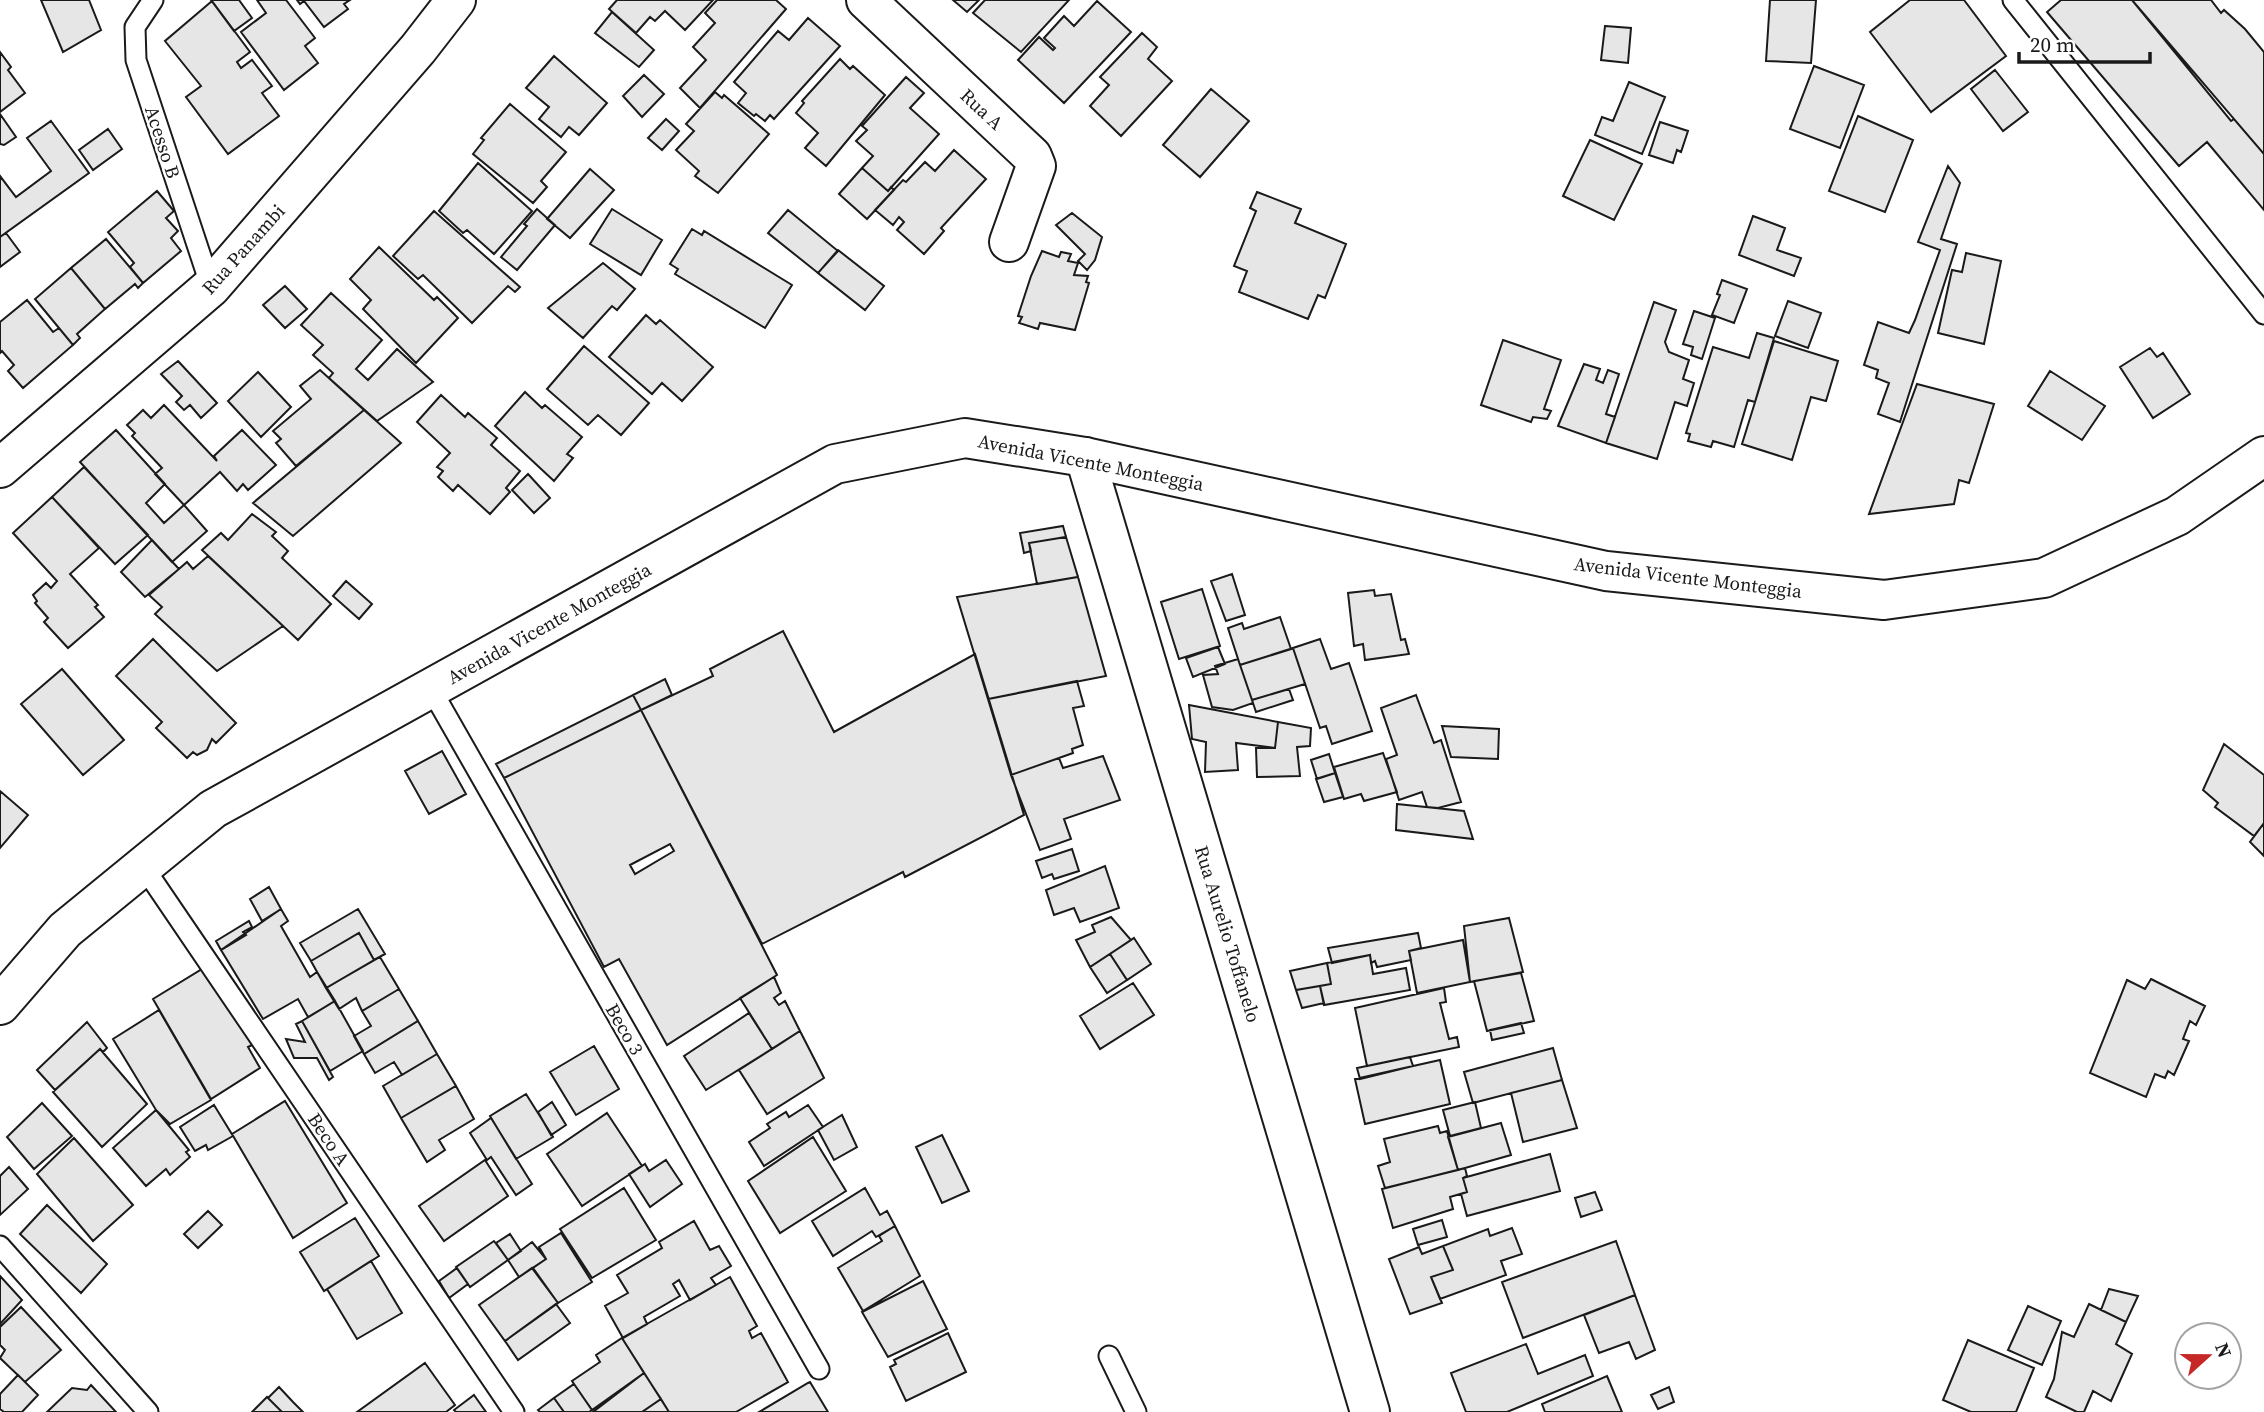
<svg xmlns="http://www.w3.org/2000/svg" width="2264" height="1412" font-family="'Source Serif 4',serif">
<style>
.building{fill:#e6e6e6;stroke:#1a1a1a;stroke-width:2;fill-rule:evenodd}
.lines{fill:none;stroke-linecap:round;stroke-linejoin:round}
.lane-casing{stroke:#1a1a1a;stroke-width:23}
.street-casing{stroke:#1a1a1a;stroke-width:42}
.secondary-casing{stroke:#1a1a1a;stroke-width:42}
.lane{stroke:#fff;stroke-width:19}
.street{stroke:#fff;stroke-width:38}
.secondary{stroke:#fff;stroke-width:38}
.labels{text-anchor:middle;dominant-baseline:central;stroke-width:5;stroke-linejoin:round;paint-order:stroke}
.street-label{font-size:19px;fill:#1a1a1a;stroke:#fff}
</style>
<rect width="100%" height="100%" fill="#fff"/>
<!-- building -->
<path class="building" d="M41 0H89L101 30 63 52Z
M211 0H239L252 18 234 31Z
M257 0H286L315 38 305 46 318 63 284 90 241 32 266 13Z
M297 0H350L344 4 348 9 324 27 304 1 300 4Z
M617 0H713L685 30 665 11 655 21 650 17 636 33 609 9Z
M717 0H776L786 9 700 108 680 88 706 60 693 47 715 23 705 13Z
M953 0H979L967 12Z
M985 0H1069L1021 52 973 13Z
M1770 0H1816L1811 63 1766 61Z
M1910 0H1964L2006 56 1931 112 1870 32Z
M2061 0H2132L2231 121 2234 119 2264 154V210L2207 142 2179 166 2047 12Z
M2132 0H2211L2221 13 2224 10 2245 29 2264 52V154Z
M212 1 250 52 237 62 241 68 252 60 272 86 262 93 279 116 228 154 186 97 201 86 165 41Z
M1097 1 1131 32 1064 103 1018 60 1039 37 1053 50 1055 48 1044 38 1064 16 1074 26Z
M612 12 654 50 639 67 595 33Z
M808 18 840 46 774 119 770 115 765 121 756 114 754 116 738 103 746 93 734 82 778 31 789 40Z
M1605 26 1631 28 1628 63 1601 60Z
M1142 33 1157 47 1148 59 1172 81 1121 136 1090 106 1109 85 1100 77Z
M0 52 11 67 8 70 25 93 0 112Z
M554 56 607 103 579 135 569 127 561 137 539 119 549 107 526 88Z
M840 59 850 69 853 66 885 95 826 166 805 148 818 133 796 113 804 103 802 101Z
M1814 66 1864 85 1840 148 1790 129Z
M1995 70 2028 112 2003 131 1971 89Z
M644 75 664 94 642 117 623 96Z
M906 77 924 93 910 108 939 134 888 191 862 168 873 156 856 141 867 130 862 126Z
M1629 82 1665 97 1642 154 1595 135 1602 117 1613 121Z
M1211 89 1249 121 1200 177 1163 145Z
M715 92 722 98 724 95 769 134 718 193 695 176 699 171 676 150 694 131 686 124Z
M510 104 566 152 541 181 547 187 533 203 473 154 484 140 481 138Z
M0 114 16 137 4 145 0 144Z
M1858 116 1913 140 1885 212 1829 191Z
M666 119 679 131 662 150 648 138Z
M51 121 89 173 0 237V176L16 197 51 171 27 138Z
M1660 122 1688 131 1681 152 1677 150 1673 163 1649 155Z
M108 129 122 149 93 170 79 150Z
M1590 140 1642 164 1614 220 1563 196Z
M954 150 986 179 941 228 944 231 924 254 897 230 904 222 899 217 893 225 875 210 903 180 906 182 925 162 935 171Z
M478 163 532 211 494 254 467 230 463 233 439 211Z
M1948 166 1960 183 1941 239 1957 244 1900 422 1878 414 1889 383 1876 378 1878 370 1864 365 1878 322 1909 333 1915 320 1940 250 1918 242Z
M862 168 888 191 891 187 894 190 867 219 839 194Z
M590 169 614 190 570 238 547 219Z
M157 191 174 211 166 218 178 231 171 238 181 251 143 283 130 267 134 263 108 232Z
M1257 192 1301 209 1295 223 1346 244 1325 298 1318 295 1308 319 1239 292 1247 271 1234 266 1256 211 1250 208Z
M537 209 555 225 517 270 501 257 527 226 524 224Z
M612 209 662 240 641 275 590 244Z
M788 210 838 251 818 273 768 233Z
M434 211 520 287 515 292 508 286 472 323 423 275 418 279 393 256Z
M1072 213 1102 237 1095 260 1087 270 1078 261 1085 254 1056 225Z
M1753 216 1785 228 1777 250 1801 258 1794 276 1739 255Z
M692 229 702 235 704 231 792 285 765 328 675 274 678 269 670 264Z
M6 233 20 252 0 267V237Z
M106 239 143 283 138 288 135 284 105 309 71 268Z
M379 247 434 300 437 297 458 318 416 363 363 309 371 300 350 279Z
M838 250 884 286 865 310 818 273Z
M1042 251 1059 257 1061 252 1071 254 1068 261 1078 263 1074 275 1088 276 1086 282 1089 283 1075 330 1040 323 1038 329 1019 323 1022 317 1018 316 1031 276Z
M1966 253 2001 261 1984 344 1938 333 1952 270 1962 272Z
M603 263 635 289 617 310 612 306 583 338 548 308Z
M71 268 105 309 77 334 80 338 73 345 35 299Z
M1722 280 1747 289 1734 323 1712 315 1720 295 1717 294Z
M285 286 307 309 285 328 263 305Z
M331 293 382 340 356 369 368 380 397 349 433 382 377 421 329 378 333 373 313 355 323 345 301 325Z
M27 300 53 332 59 328 73 345 23 388 8 371 14 365 2 351 0 353V322Z
M1788 301 1821 313 1808 348 1775 336Z
M1654 302 1676 310 1665 342 1669 352 1689 360 1683 379 1694 383 1687 406 1675 402 1657 459 1606 443Z
M1694 311 1715 318 1702 359 1691 355 1693 347 1683 344Z
M646 315 656 324 660 320 713 367 682 401 662 383 652 394 609 357Z
M1757 333 1774 338 1755 402 1748 400 1734 447 1713 441 1711 447 1688 441 1690 434 1686 433 1713 347 1749 358Z
M1503 340 1561 360 1544 409 1551 411 1547 419 1533 417 1531 422 1481 405Z
M1774 341 1838 361 1826 401 1811 397 1792 460 1742 444Z
M584 346 649 403 621 435 598 415 588 425 547 389Z
M2150 348 2157 357 2163 353 2190 394 2153 418 2120 367Z
M178 361 217 403 201 418 190 405 184 410 176 402 182 396 161 374Z
M1584 364 1600 369 1596 380 1603 383 1608 370 1619 374 1606 414 1615 417 1606 443 1558 426Z
M320 370 364 410 296 466 276 443 281 439 273 431 311 399 300 386Z
M2050 371 2105 406 2082 440 2028 406Z
M258 372 291 407 261 437 228 401Z
M1917 384 1994 404 1969 483 1959 480 1954 504 1869 514Z
M525 392 542 408 545 405 582 437 567 454 573 458 554 481 495 426Z
M441 395 465 417 468 413 497 438 491 445 520 471 506 488 510 492 490 514 458 485 453 491 438 477 443 471 437 467 450 453 417 422Z
M164 405 217 461 214 456 242 430 276 465 248 490 243 484 237 491 220 472 184 505 155 474 162 468 132 436 135 433 127 425 143 410 151 418Z
M364 410 401 443 293 536 253 503Z
M116 430 165 484 146 503 164 523 184 505 207 531 172 562 80 462Z
M84 467 148 535 115 564 52 497Z
M528 474 550 498 534 513 512 490Z
M52 497 99 548 70 574 98 605 95 607 104 617 68 648 44 622 48 618 35 603 37 601 33 595 46 583 51 588 57 581 13 533Z
M252 514 276 532 272 536 288 551 282 558 331 604 298 640 202 550 221 533 228 540Z
M1063 526 1066 537 1029 543 1031 551 1024 553 1020 533Z
M1066 537 1078 577 1037 584 1029 543Z
M152 540 179 569 145 597 121 572Z
M208 556 283 626 217 671 155 614 162 607 149 595 187 562 193 569Z
M1232 574 1245 615 1226 621 1211 581Z
M1078 577 1106 676 988 699 957 597Z
M346 581 372 604 359 619 333 596Z
M1202 589 1220 646 1179 659 1161 602Z
M1374 590 1375 596 1391 594 1401 640 1405 639 1409 654 1365 660 1363 644 1354 646 1348 593Z
M1280 617 1291 649 1240 665 1228 628 1242 623 1244 629Z
M783 631 834 732 975 654 1024 815 905 877 903 872 762 944 641 710 713 676 710 669Z
M153 639 236 723 216 743 212 739 207 750 197 755 193 752 187 758 156 728 162 722 116 676Z
M1320 639 1331 669 1349 663 1372 731 1332 744 1326 726 1320 728 1293 648Z
M1218 647 1225 664 1193 677 1186 658Z
M1293 648 1305 684 1252 700 1240 665Z
M1238 659 1253 703 1233 710 1212 707 1203 675 1218 674 1215 666Z
M62 669 124 740 83 775 21 704Z
M665 679 672 695 641 710 633 695Z
M1077 681 1084 706 1073 708 1083 745 1072 749 1073 753 1011 775 988 699Z
M1289 689 1293 700 1256 712 1252 700Z
M633 695 641 710 504 778 496 764Z
M1416 695 1434 743 1441 740 1461 802 1438 808 1427 807 1422 792 1399 800 1386 759 1397 755 1381 708Z
M1189 705 1278 722 1275 748 1236 743 1238 770 1205 772 1206 742 1192 739Z
M641 710 777 975 667 1045 619 959 604 967 504 778ZM670 844 674 851 635 874 630 865Z
M1278 722 1311 728 1310 746 1297 747 1300 776 1257 777 1256 748H1275Z
M1442 726 1499 729 1498 759 1451 757Z
M2224 744 2264 775V823L2254 836 2215 807 2218 803 2203 790Z
M442 751 466 794 429 814 405 771Z
M1383 753 1397 792 1364 801 1361 794 1344 799 1334 767Z
M1329 754 1335 773 1317 779 1311 760Z
M1103 756 1120 800 1064 819 1071 839 1040 850 1011 775 1059 758 1063 768Z
M1335 773 1343 797 1324 802 1316 779Z
M0 791 28 815 0 848Z
M1397 804 1464 811 1473 839 1396 830Z
M2264 823V856L2250 842Z
M1072 849 1079 871 1054 879 1052 874 1042 878 1036 861Z
M1105 866 1119 908 1080 922 1074 908 1054 915 1046 890Z
M269 887 281 909 262 921 250 899Z
M281 909 288 921 281 926 310 977 317 972 335 1001 308 1017 298 999 263 1019 221 950Z
M358 909 385 954 374 960 359 933 311 961 300 943Z
M1111 917 1131 940 1090 967 1076 940 1095 932 1092 925Z
M1509 918 1523 972 1470 982 1464 926Z
M249 921 252 927 243 932 246 935 221 950 216 941Z
M359 933 374 960 326 988 311 961Z
M1418 933 1421 948 1409 951 1411 960 1377 967 1375 961 1371 963 1370 955 1332 963 1328 948Z
M1134 938 1151 964 1127 980 1110 954Z
M1463 940 1470 982 1417 993 1409 951Z
M1110 954 1127 980 1107 993 1090 967Z
M1370 955 1373 974 1406 968 1410 990 1324 1005 1320 986 1331 984 1327 963Z
M380 957 399 989 362 1011 356 998 339 1009 326 988Z
M1327 963 1331 984 1296 990 1290 971Z
M207 966 254 1044 248 1047 260 1068 211 1099 153 999Z
M1521 973 1534 1021 1487 1031 1474 981Z
M774 977 781 993 774 998 779 1005 785 1001 800 1031 772 1049 740 998Z
M2151 979 2205 1006 2196 1025 2190 1021 2183 1039 2189 1041 2174 1075 2168 1071 2165 1078 2155 1074 2146 1097 2090 1073 2127 980 2145 989Z
M1133 983 1154 1015 1100 1049 1080 1016Z
M1320 986 1324 1003 1302 1008 1296 990Z
M1444 988 1446 1002 1440 1003 1449 1039 1457 1037 1459 1047 1367 1066 1355 1008Z
M399 989 418 1021 364 1054 354 1036 371 1026 362 1011Z
M335 1001 363 1051 330 1071 302 1021Z
M159 1010 211 1100 170 1124 156 1110 113 1039Z
M749 1013 772 1049 706 1090 684 1056Z
M302 1021 333 1077 329 1080 317 1058H294L286 1039 305 1042 296 1024Z
M418 1021 437 1054 402 1075 394 1062 375 1073 364 1054Z
M87 1022 107 1048 103 1052 100 1049 55 1090 37 1070Z
M1521 1023 1524 1033 1492 1040 1490 1030Z
M800 1031 824 1078 767 1114 739 1070Z
M594 1046 619 1089 576 1115 550 1072Z
M1553 1048 1562 1080 1473 1103 1464 1072Z
M100 1049 147 1104 102 1147 53 1092Z
M437 1054 456 1086 401 1118 383 1086Z
M1410 1057 1413 1066 1360 1079 1357 1068Z
M1440 1060 1450 1104 1365 1124 1355 1079Z
M1562 1080 1577 1128 1523 1142 1511 1093Z
M456 1086 474 1119 439 1140 445 1150 427 1162 401 1118Z
M526 1094 553 1137 516 1159 490 1116Z
M285 1101 347 1203 293 1238 232 1134Z
M552 1102 566 1125 551 1135 538 1112Z
M1475 1102 1481 1128 1450 1136 1443 1110Z
M42 1103 72 1136 34 1169 7 1137Z
M214 1105 233 1136 208 1150 206 1145 195 1151 180 1127Z
M808 1105 823 1127 764 1166 749 1142 770 1128 767 1124 786 1112 789 1117Z
M156 1110 189 1150 186 1152 190 1157 170 1175 166 1169 146 1186 113 1148Z
M607 1113 642 1166 582 1206 547 1154Z
M842 1115 857 1147 834 1160 818 1130Z
M491 1118 532 1184 516 1195 491 1157 487 1160 470 1133Z
M1501 1123 1511 1155 1458 1170 1448 1137Z
M1438 1126 1440 1133 1447 1131 1458 1170 1385 1188 1378 1166 1390 1162 1384 1139Z
M942 1135 969 1191 942 1203 916 1147Z
M813 1137 846 1191 780 1233 748 1181Z
M74 1138 133 1205 93 1241 37 1174Z
M1550 1154 1560 1191 1467 1216 1461 1194 1467 1192 1463 1178Z
M485 1160 508 1196 444 1241 419 1206Z
M666 1160 682 1184 650 1207 629 1174 645 1164 649 1171Z
M9 1167 28 1189 0 1215V1176Z
M1465 1168 1467 1176 1463 1178 1467 1192 1450 1197 1453 1209 1393 1228 1382 1189Z
M624 1188 656 1240 592 1278 560 1229Z
M865 1188 880 1215 887 1211 895 1226 876 1237 872 1231 833 1256 812 1221Z
M1595 1192 1602 1210 1581 1217 1575 1198Z
M47 1205 107 1264 81 1293 20 1234Z
M208 1211 222 1225 198 1248 184 1234Z
M355 1218 379 1256 324 1291 300 1252Z
M1442 1220 1447 1237 1418 1245 1413 1229Z
M694 1221 710 1250 719 1246 731 1266 711 1278 716 1285 690 1300 679 1280 673 1284 680 1296 644 1317 647 1324 623 1338 605 1306 628 1293 617 1275 662 1248 659 1242Z
M895 1226 920 1276 863 1311 838 1268 882 1241 879 1236Z
M1512 1228 1522 1254 1501 1261 1506 1275 1440 1299 1431 1277 1453 1270 1443 1246 1488 1229 1490 1236Z
M561 1233 592 1282 558 1303 533 1268 546 1259 539 1247Z
M510 1234 521 1251 508 1260 496 1243Z
M494 1241 508 1260 470 1287 456 1267Z
M1616 1241 1635 1295 1523 1338 1502 1282Z
M532 1242 546 1259 519 1277 508 1260Z
M1443 1246 1453 1270 1431 1277 1442 1303 1410 1314 1389 1259 1419 1247 1422 1254Z
M371 1261 402 1313 357 1339 327 1289Z
M457 1268 468 1284 449 1298 439 1281Z
M532 1268 558 1303 505 1341 479 1305Z
M0 1276 22 1300 0 1324Z
M730 1277 757 1326 749 1331 752 1338 761 1333 788 1382 736 1412H669L622 1338Z
M923 1281 947 1329 888 1357 862 1312Z
M2109 1289 2138 1296 2126 1322 2101 1310Z
M1635 1295 1655 1350 1636 1359 1629 1342 1599 1353 1584 1315Z
M556 1304 570 1323 518 1360 505 1341Z
M2089 1304 2126 1322 2116 1344 2132 1354 2111 1401 2093 1391 2084 1412H2077L2046 1397 2054 1379 2062 1332 2074 1337Z
M2028 1306 2061 1321 2042 1365 2008 1350Z
M21 1307 61 1350 25 1382 0 1358 5 1350 0 1345V1327Z
M948 1333 966 1372 906 1401 890 1367 896 1364 894 1360Z
M622 1338 644 1373 592 1410 572 1381 600 1362 596 1355Z
M1968 1340 2034 1368 2016 1412H1971L1943 1400Z
M1526 1344 1538 1374 1585 1355 1593 1376 1507 1412H1466L1451 1373Z
M425 1363 455 1405 446 1412H357Z
M644 1373 661 1399 642 1412H593Z
M18 1375 38 1395 22 1412H4L0 1409V1394Z
M1607 1376 1622 1412H1545L1542 1404Z
M810 1382 828 1412H759L808 1383Z
M574 1384 592 1410 589 1412H564L554 1398Z
M91 1385 116 1412H47L72 1388 87 1390Z
M279 1387 293 1402 303 1412H282L268 1398Z
M1669 1387 1674 1402 1658 1409 1651 1395Z
M474 1395 486 1412H456L454 1410Z
M267 1397 282 1412H252Z
M554 1398 564 1412H540L538 1410Z
M661 1399 669 1412H642Z"/>
<g class="lines">
<defs>
<path id="lane" d="M153 0 135 27 136 60 211 287
M2013 0 2264 314
M431 689 819 1369
M143 866 514 1412
M0 1246 148 1412
M1109 1356 1136 1412"/>
<path id="street" d="M866 0 1032 156 1036 166 1009 242
M1085 457 1370 1412
M0 468 211 287 418 49 456 0"/>
<path id="secondary" d="M0 1005 65 930 213 809 835 464 965 438 1085 457 1606 571 1884 600 2044 578 2177 516 2264 456"/>
</defs>
<!-- lane casing -->
<use href="#lane" class="lane-casing"/>
<!-- street casing -->
<use href="#street" class="street-casing"/>
<!-- secondary casing -->
<use href="#secondary" class="secondary-casing"/>
<!-- lane -->
<use href="#lane" class="lane"/>
<!-- street -->
<use href="#street" class="street"/>
<!-- secondary -->
<use href="#secondary" class="secondary"/>
</g>
<g class="labels">
<!-- street labels -->
<g class="street-label">
<text transform="translate(982 109) rotate(43)">Rua A</text>
<text transform="translate(163 142) rotate(72)">Acesso B</text>
<text transform="translate(243 249) rotate(-48)">Rua Panambi</text>
<text transform="translate(1091 462) rotate(11)">Avenida Vicente Monteggia</text>
<text transform="translate(1688 577) rotate(7)">Avenida Vicente Monteggia</text>
<text transform="translate(549 623) rotate(-29)">Avenida Vicente Monteggia</text>
<text transform="translate(1228 934) rotate(73)">Rua Aurelio Toffanelo</text>
<text transform="translate(625 1029) rotate(60)">Beco 3</text>
<text transform="translate(329 1139) rotate(56)">Beco A</text>
</g>
</g>
<!-- north arrow -->
<g transform="translate(2208 1356) rotate(69)"><circle r="33" fill="#ffffff" stroke="#a3a3a3" stroke-width="2"/>
<path d="M0-5L12 26L0 18L-12 26Z" fill="#c62828"/>
<text y="-10" font-size="19" font-weight="bold" text-anchor="middle" fill="#1a1a1a">N</text>
</g>
<!-- scale -->
<path d="M2019 52v10h131v-10" fill="none" stroke="#1a1a1a" stroke-width="3.5"/>
<text x="2030" y="52" font-size="21" fill="#1a1a1a" stroke="#ffffff" stroke-width="5" paint-order="stroke">20 m</text>
</svg>
